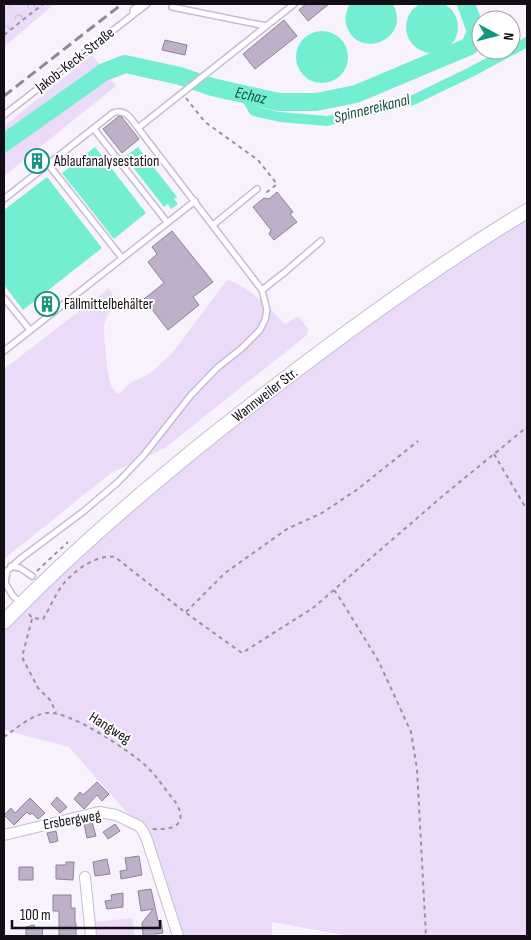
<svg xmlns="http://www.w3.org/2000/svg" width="531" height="940" font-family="'Sofia Sans Condensed',sans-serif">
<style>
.green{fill:#ebdbf8}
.forest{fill:url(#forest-crowns)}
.water{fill:#73eed3}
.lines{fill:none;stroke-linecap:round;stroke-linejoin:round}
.canal{stroke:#73eed3;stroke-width:10}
.river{stroke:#73eed3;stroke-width:18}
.building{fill:#bdb0c8;stroke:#8e8299}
.service-casing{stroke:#c8bbd3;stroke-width:8}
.minor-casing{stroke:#c8bbd3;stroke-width:12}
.secondary-casing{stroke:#c8bbd3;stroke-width:16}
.path{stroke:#98939c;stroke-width:2;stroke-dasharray:4 4;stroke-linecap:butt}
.service{stroke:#fff;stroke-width:5}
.minor{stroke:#fff;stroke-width:10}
.secondary{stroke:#fff;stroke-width:14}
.rail{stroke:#8e8992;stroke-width:3;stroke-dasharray:10 5;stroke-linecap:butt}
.labels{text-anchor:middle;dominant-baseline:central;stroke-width:4;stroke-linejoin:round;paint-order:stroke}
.street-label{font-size:15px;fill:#130e16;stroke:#fff}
.poi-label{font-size:15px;fill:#130e16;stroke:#fff;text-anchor:start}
.water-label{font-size:16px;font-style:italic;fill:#184d42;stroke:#fff}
</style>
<defs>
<pattern id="forest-crowns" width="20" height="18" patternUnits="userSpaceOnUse" patternTransform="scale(1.25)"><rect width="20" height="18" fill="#ebdbf8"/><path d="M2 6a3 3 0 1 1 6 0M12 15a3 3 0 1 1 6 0" fill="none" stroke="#c9bbd4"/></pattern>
</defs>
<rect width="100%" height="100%" fill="#f7f2fc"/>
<!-- green -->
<path class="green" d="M92 55 116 86 4 176V126Z
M527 216V936H349L272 922V936H178L143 831 69 747 4 730V620L229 424 387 308Z
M227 280C251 287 267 307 285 324L298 316 308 329 307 335 165 448 111 473 4 559V369L109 288C119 299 107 314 104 325 103 332 108 379 111 385 112 388 116 392 119 394L130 383 151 373 173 352Z
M132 918 135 936H96L95 922Z"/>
<!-- forest -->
<path class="forest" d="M4 4H54L4 47Z"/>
<!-- water -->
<path class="water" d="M406 27a26 26 0 1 1 52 0a26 26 0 1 1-52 0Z
M350 4H393C412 40 358 60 347 27 344 18 346 11 350 4Z
M296 57a26 26 0 1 1 52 0a26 26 0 1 1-52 0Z
M95 147 146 213 114 239 62 173Z
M138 147 177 197 174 199 178 204 171 209 168 204 164 207 125 157Z
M47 177 102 248 23 310 4 285V210Z"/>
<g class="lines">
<!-- canal -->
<path class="canal" d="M244 94 254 111 280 117 327 121 411 101 471 72 527 42"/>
<!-- river -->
<path class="river" id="s1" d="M4 143 104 72 125 64 180 76 212 87 279 102H316L356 94 470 46 476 31 466 4"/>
</g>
<!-- building -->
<path class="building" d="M306 4H329L308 21 299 10Z
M284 20 297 36 255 69 243 54Z
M165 40 187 45 185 55 162 50Z
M119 116H121L139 139 122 153 103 129Z
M277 192 293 212 290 214 297 222 274 240 269 234 271 230 253 207 264 198 269 199Z
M172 231 213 282 193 297 199 305 168 330 144 299 164 283 148 262 157 254 152 247Z
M97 782 109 794 102 801 97 795 84 809 74 799 80 792 83 795Z
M57 797 67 807 60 813 51 804Z
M30 798 45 813 38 819 32 813 30 815 27 812 14 825 4 815 11 808 15 813Z
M92 822 96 836 87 838 84 824Z
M115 824 120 831 108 839 103 832Z
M56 831 58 841 50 843 47 833Z
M139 856 142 875 121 879 120 871 127 870 125 858Z
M107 859 110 874 95 876 93 862Z
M66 862H74L73 880 56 879V865H66Z
M19 867H33V880H19Z
M151 889 158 921 161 920 163 933 155 934V936H145L143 935 142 923 153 909 141 911 138 891Z
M123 893V907L107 909 105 901 112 900 111 895Z
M53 895H71V908H75V923H76V936L59 935V911H53Z
M34 925 35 928H43L42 936H26V927Z"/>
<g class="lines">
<defs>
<path id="service" d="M172 7 266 26
M133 14V10L140 4
M4 115 147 4
M138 128 294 4
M94 129 167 222
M48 164 122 258
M4 199 113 113C126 108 131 119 138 128L262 290 267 310 265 320 260 330 241 349 218 367 191 395 143 456 118 482 84 511 20 559 7 571 5 583 13 596 21 603
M213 225 257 189
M262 290 285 272 321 241
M4 298 30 330
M4 351 195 201
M11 566 20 568 32 576"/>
<path id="minor" d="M4 835 99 812 116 815 139 826 143 831 147 840 178 936
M85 877 91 936"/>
<path id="secondary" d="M4 622C86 537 179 460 273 388 355 325 439 264 527 211"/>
</defs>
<!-- service casing -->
<use href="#service" class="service-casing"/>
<!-- minor casing -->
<use href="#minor" class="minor-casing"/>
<!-- secondary casing -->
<use href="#secondary" class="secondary-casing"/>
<!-- path -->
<path class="path" d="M4 35 43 4
M186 98 205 122 258 160 277 184 267 192 264 191
M494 454 527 510
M37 571 68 542
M334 590 341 600 379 662 411 732 417 769 426 936
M186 612 225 573 287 529 322 513 358 489 418 441
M29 614 32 618 43 619C50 608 56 592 65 582 76 569 98 554 115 557L186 613 242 653 313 608 445 494 527 427
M32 619 22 657 38 688 50 700 56 712
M4 737C17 728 31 715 47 713 69 710 128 750 145 765 157 776 166 791 177 804 188 827 171 830 152 829"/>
<!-- service -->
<use href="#service" class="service"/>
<!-- minor -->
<use href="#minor" class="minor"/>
<!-- secondary -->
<use href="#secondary" class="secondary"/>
<!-- rail -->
<path class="rail" d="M4 96 122 4"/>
</g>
<!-- icons -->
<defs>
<symbol id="building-ring" viewBox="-11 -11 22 22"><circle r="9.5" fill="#fff" stroke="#12947e" stroke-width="1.5"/><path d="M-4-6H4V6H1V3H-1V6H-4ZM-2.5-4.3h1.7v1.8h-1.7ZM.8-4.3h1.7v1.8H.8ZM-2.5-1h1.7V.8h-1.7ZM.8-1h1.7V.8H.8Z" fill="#12947e"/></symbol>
</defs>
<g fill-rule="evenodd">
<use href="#building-ring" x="23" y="147" width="28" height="28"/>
<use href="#building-ring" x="33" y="290" width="28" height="28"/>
</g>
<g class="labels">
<!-- street labels -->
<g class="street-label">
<text transform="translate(75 60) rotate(-38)">Jakob-Keck-Straße</text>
<text transform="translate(265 395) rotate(-38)">Wannweiler Str.</text>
<text transform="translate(110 728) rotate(32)">Hangweg</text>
<text transform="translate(72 820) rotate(-10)">Ersbergweg</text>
</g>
<!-- poi labels -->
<g class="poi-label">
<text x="54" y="161">Ablaufanalysestation</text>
<text x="64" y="304">Fällmittelbehälter</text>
</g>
<!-- water labels -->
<g class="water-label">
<text stroke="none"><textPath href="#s1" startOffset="275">Echaz</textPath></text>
<text transform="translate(372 109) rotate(-14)">Spinnereikanal</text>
</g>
</g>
<!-- border -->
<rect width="531" height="940" fill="none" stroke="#130e16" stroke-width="10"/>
<!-- north arrow -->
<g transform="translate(496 35) rotate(97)"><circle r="24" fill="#ffffff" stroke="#a19fa2"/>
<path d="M0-4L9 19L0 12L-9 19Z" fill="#12947e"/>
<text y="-8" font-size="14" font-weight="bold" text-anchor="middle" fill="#130e16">N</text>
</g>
<!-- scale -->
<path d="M12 920v8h148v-8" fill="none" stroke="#130e16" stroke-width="2.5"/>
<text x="20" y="920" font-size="15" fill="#130e16" stroke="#ffffff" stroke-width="4" paint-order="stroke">100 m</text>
</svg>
